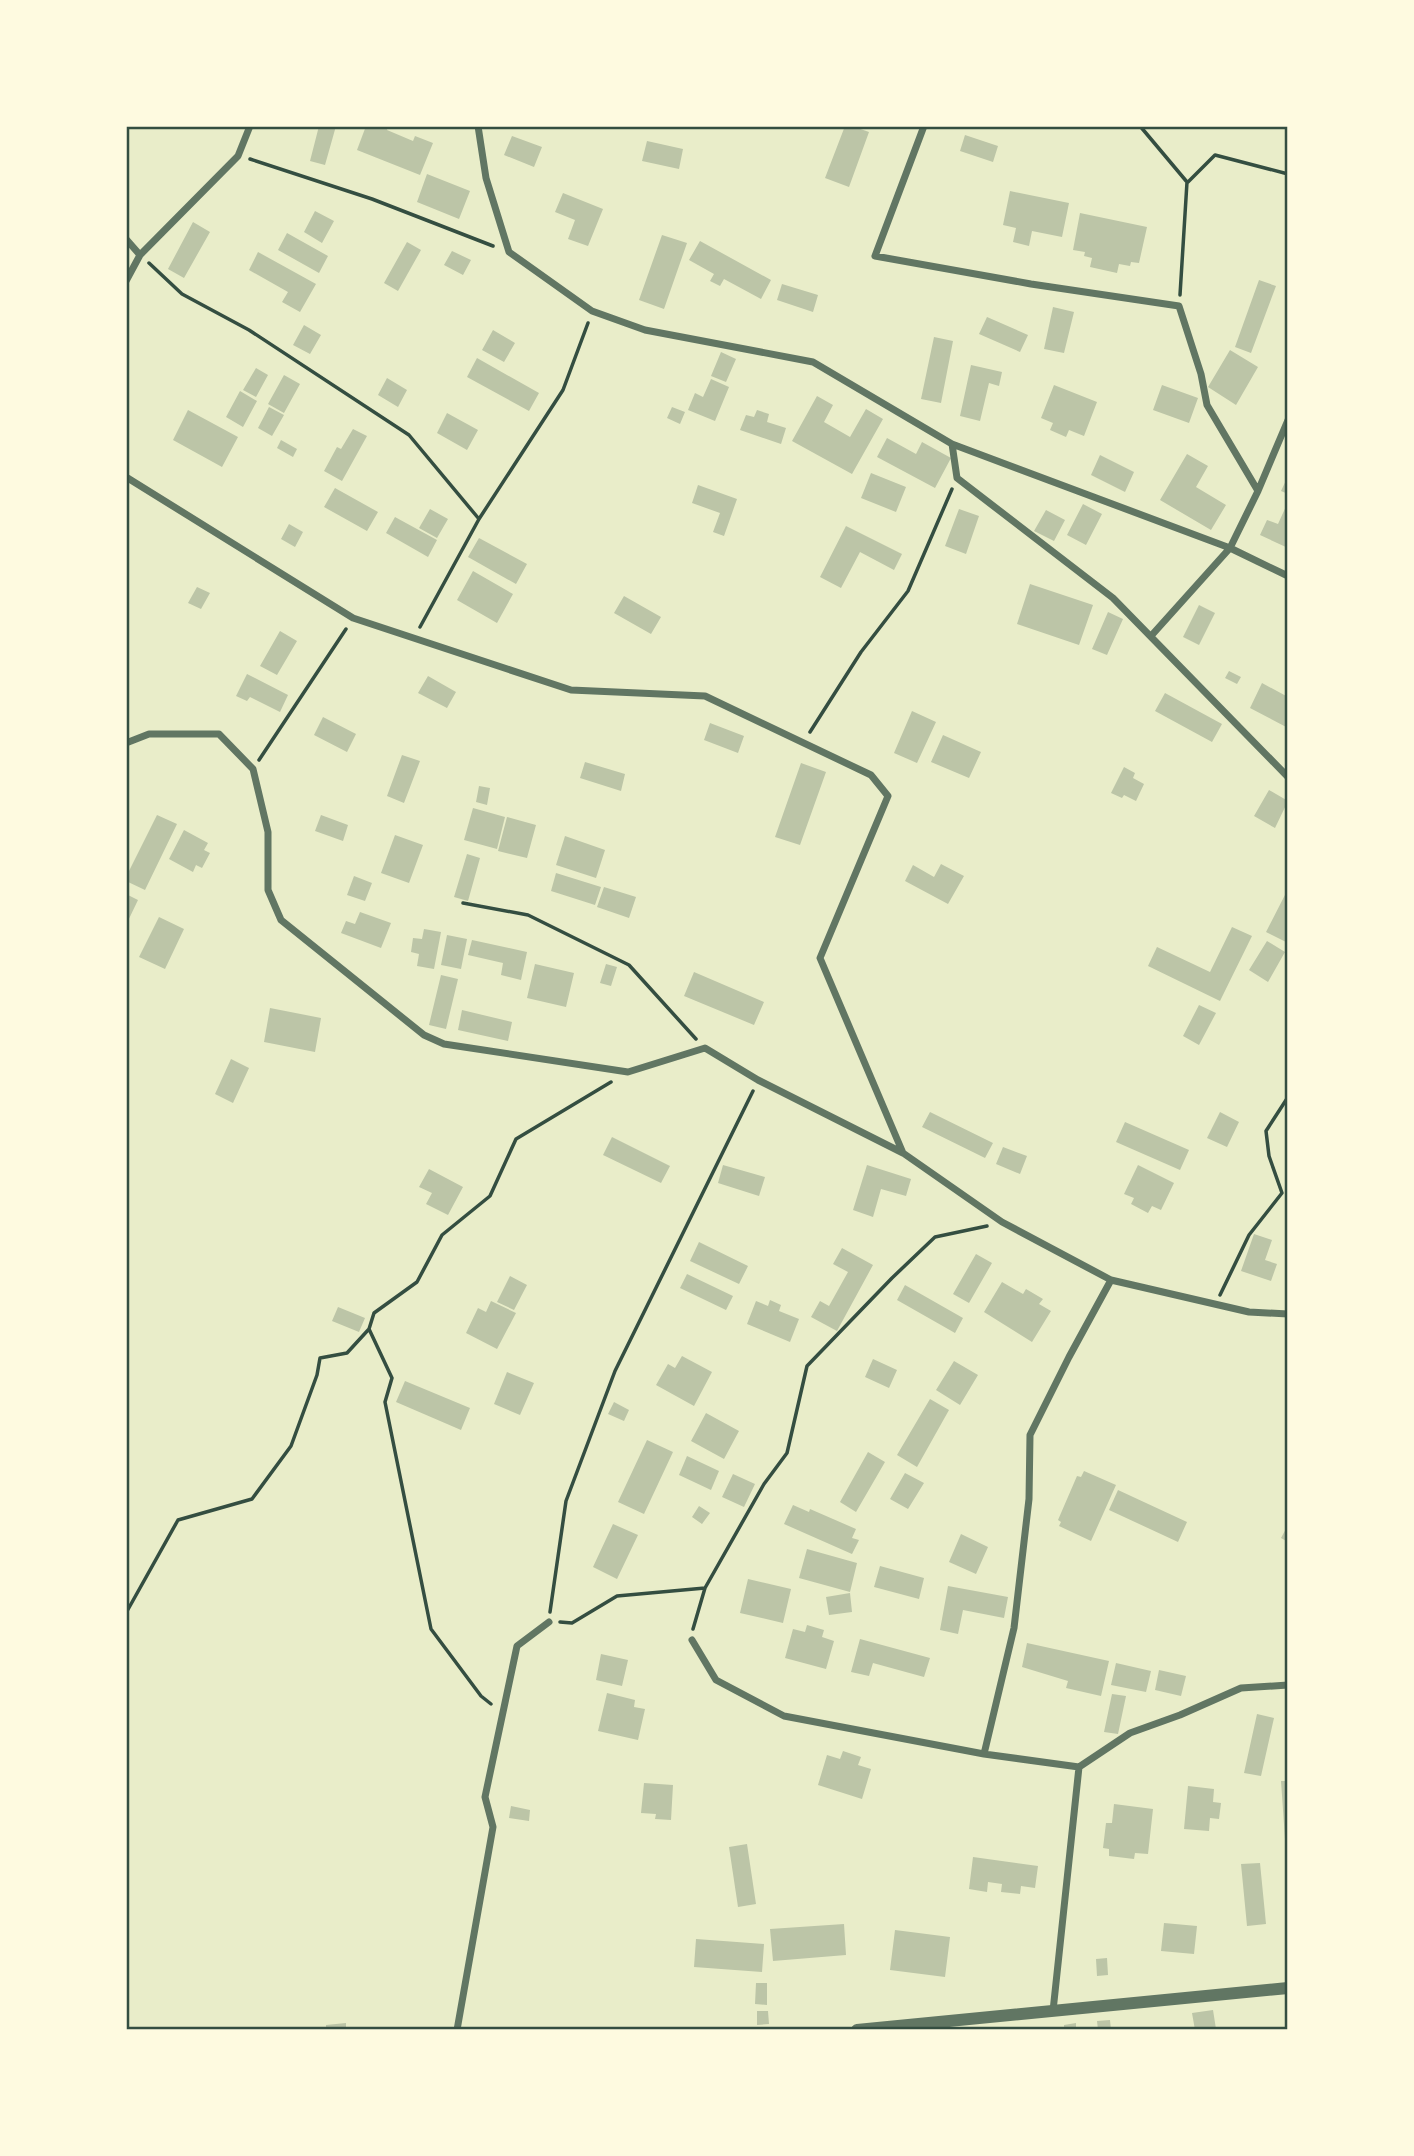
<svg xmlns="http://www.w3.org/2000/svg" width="1414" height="2156" font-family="Spectral,serif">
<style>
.building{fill:#bcc5a7}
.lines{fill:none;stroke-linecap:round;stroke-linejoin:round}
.path{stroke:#344e41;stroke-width:3.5}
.minor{stroke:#617663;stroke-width:7}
.tertiary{stroke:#617663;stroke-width:12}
.neatline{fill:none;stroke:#344e41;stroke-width:2.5}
</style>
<rect width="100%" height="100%" fill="#e9edc9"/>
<!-- building -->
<path class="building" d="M319 126H336L325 165 310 161Z
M366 126H388L387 130 413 141 415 136 433 143 420 175 357 150Z
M845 126H852L869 132 849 187 825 178Z
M965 135 998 146 993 162 960 151Z
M512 136 542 147 534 167 504 155Z
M647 141 683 149 679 169 642 161Z
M427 174 470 191 459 219 417 202Z
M1010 191 1069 203 1062 237 1032 231 1029 246 1013 242 1016 228 1003 225Z
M563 193 603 209 588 246 568 239 575 220 555 212Z
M315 211 334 221 322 243 304 232Z
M1080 213 1147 227 1139 263 1131 262 1130 266 1119 264 1117 273 1090 267 1092 258 1084 256 1085 252 1073 250Z
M193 222 210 232 184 278 168 269Z
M287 233 328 256 319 273 278 250Z
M662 235 687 243 664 309 639 300Z
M700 241 771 280 761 299 724 279 720 286 710 281 714 274 689 260Z
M407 242 421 250 398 291 384 283Z
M452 251 471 260 463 275 444 265Z
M258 252 316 284 300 312 282 302 288 292 249 270Z
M1259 280 1276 286 1251 353 1235 347Z
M782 284 818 295 813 312 777 300Z
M1053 307 1074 312 1064 353 1044 349Z
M987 317 1028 335 1020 352 979 334Z
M304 325 321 335 310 354 293 345Z
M493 330 515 343 504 362 482 350Z
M934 337 953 341 941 403 921 399Z
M1230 350 1258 367 1236 405 1208 387Z
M721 352 736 359 726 382 711 376Z
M477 358 539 393 529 411 467 377Z
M971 365 1002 372 999 386 989 383 980 421 960 416Z
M256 368 268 375 256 397 243 390Z
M284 375 300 384 284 413 268 404Z
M387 378 407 390 398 407 378 395Z
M711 379 729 387 715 421 688 410 695 393 703 397Z
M1054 385 1097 402 1084 436 1069 430 1066 437 1050 430 1053 423 1041 418Z
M1162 385 1198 398 1189 423 1153 410Z
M240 391 257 401 243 427 226 417Z
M817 396 833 405 824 422 850 437 866 409 883 419 852 474 792 441Z
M269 407 284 415 272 436 258 428Z
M672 407 685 412 680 424 667 418Z
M188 410 238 437 222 467 173 440Z
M757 410 769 414 767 422 786 428 781 444 740 430 746 415 754 417Z
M447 413 478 430 467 450 437 433Z
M353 429 367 436 342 481 324 471 337 447 341 449Z
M887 438 916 454 922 442 951 458 935 488 877 457Z
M281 440 297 449 293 457 277 448Z
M1187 454 1208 466 1196 487 1226 505 1211 530 1160 500Z
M1100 455 1134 472 1125 492 1091 475Z
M871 473 906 487 896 512 861 498Z
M1288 476V494L1281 491Z
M698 485 737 499 724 536 713 532 720 513 692 503Z
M335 488 378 512 367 531 324 507Z
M1288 502V548L1260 535 1267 520 1278 524Z
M1083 504 1102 514 1086 545 1067 535Z
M430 509 448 519 437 538 419 528Z
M959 509 979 516 966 554 945 546Z
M1046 510 1065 520 1054 541 1034 531Z
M395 517 437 540 428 557 386 533Z
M289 524 303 532 295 547 281 539Z
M846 526 902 554 894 570 860 552 841 588 820 577Z
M479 538 527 564 516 584 468 557Z
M473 571 513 594 497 623 457 600Z
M1030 584 1093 605 1079 645 1017 624Z
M197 587 210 593 201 609 188 603Z
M624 596 661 617 651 634 614 613Z
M1199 605 1215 613 1199 645 1183 637Z
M1108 612 1123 619 1107 655 1092 649Z
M280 631 297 641 277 675 260 666Z
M1229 671 1241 677 1237 684 1225 678Z
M247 674 288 695 280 712 250 697 247 701 236 696Z
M428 676 456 692 447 708 418 693Z
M1262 683 1288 697V728L1250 708Z
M1165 693 1222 724 1212 742 1155 711Z
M912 711 936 722 917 763 894 753Z
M323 717 356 734 347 752 314 735Z
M710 723 744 736 738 753 704 740Z
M943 735 981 752 969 778 931 762Z
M402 755 420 761 404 803 387 796Z
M585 762 625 774 621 791 580 778Z
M801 763 826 772 800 845 775 837Z
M1124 767 1135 773 1133 778 1144 784 1136 801 1124 795 1122 798 1111 793Z
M479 786 490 788 487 805 476 802Z
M1269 790 1288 801 1275 828 1254 816Z
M473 808 505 817 497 849 464 840Z
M157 815 177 824 145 890 126 881V877Z
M321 815 348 825 343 841 315 831Z
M507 817 536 825 527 858 498 851Z
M184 830 208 843 204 850 210 853 202 868 196 865 193 872 169 859Z
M395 835 423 845 409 883 381 873Z
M565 836 605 850 596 878 556 865Z
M467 854 480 858 468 901 454 897Z
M941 864 964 876 948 904 905 881 913 865 934 877Z
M556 873 601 887 595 905 551 891Z
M354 876 372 883 365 901 347 895Z
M604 887 636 897 629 918 597 907Z
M1288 889V943L1266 932Z
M126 894 138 900 126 925Z
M360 912 391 923 381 948 341 933 346 921 355 924Z
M159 917 184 929 165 969 139 957Z
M1232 927 1252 936 1220 1001 1148 966 1157 947 1210 972Z
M424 929 441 932 434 969 417 966 419 954 411 952 413 938 422 939Z
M447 935 467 939 461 969 441 965Z
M472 940 527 952 521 980 501 975 503 963 468 955Z
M1267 941 1285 952 1268 982 1249 970Z
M535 964 574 973 566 1007 527 998Z
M606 964 617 967 611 986 600 983Z
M694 972 764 1002 754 1025 684 996Z
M441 975 458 979 446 1029 429 1025Z
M1199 1005 1216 1013 1199 1045 1183 1036Z
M270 1008 321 1018 315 1052 264 1042Z
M462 1010 512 1022 508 1041 458 1030Z
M231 1059 249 1068 233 1103 215 1094Z
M930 1112 993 1143 985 1158 922 1127Z
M1220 1112 1239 1122 1227 1147 1207 1138Z
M1125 1122 1189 1150 1180 1170 1116 1142Z
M612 1137 670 1166 661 1183 603 1155Z
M1003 1147 1027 1156 1020 1174 996 1164Z
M723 1165 765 1177 759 1196 718 1183Z
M867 1165 911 1179 906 1196 881 1189 873 1217 853 1210Z
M1138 1165 1174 1183 1161 1210 1152 1206 1148 1213 1131 1204 1134 1198 1124 1194Z
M429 1169 463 1187 448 1215 426 1204 432 1193 419 1187Z
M1254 1234 1272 1240 1265 1260 1277 1264 1271 1281 1241 1271Z
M699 1242 748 1266 739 1284 690 1261Z
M842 1248 873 1265 837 1331 811 1317 820 1301 829 1306 848 1272 833 1264Z
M976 1254 992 1263 969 1303 953 1294Z
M687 1274 733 1296 726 1310 680 1288Z
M510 1276 527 1285 514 1310 497 1302Z
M1002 1282 1023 1294 1026 1289 1043 1299 1039 1304 1051 1311 1032 1342 984 1312Z
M905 1285 963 1318 955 1333 897 1300Z
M770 1300 781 1305 779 1311 799 1319 790 1342 747 1324 756 1301 768 1306Z
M491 1301 516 1313 497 1349 466 1333 478 1308 486 1312Z
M338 1307 365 1318 359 1332 332 1321Z
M682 1356 712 1372 694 1406 656 1385 668 1364 675 1368Z
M873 1359 897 1370 889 1388 865 1377Z
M954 1361 978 1375 960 1405 936 1390Z
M507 1372 534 1383 520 1415 494 1404Z
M405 1381 470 1408 461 1430 396 1402Z
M930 1399 949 1410 917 1467 897 1455Z
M614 1402 629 1410 624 1421 608 1414Z
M706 1413 739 1431 724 1459 691 1441Z
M647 1440 673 1452 644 1514 618 1502Z
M868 1452 885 1462 856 1512 840 1502Z
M687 1456 719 1471 711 1490 679 1475Z
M1084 1471 1116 1485 1091 1541 1059 1526 1061 1522 1058 1520 1077 1476 1081 1477Z
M905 1473 924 1483 908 1509 890 1499Z
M733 1474 755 1484 744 1507 722 1497Z
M1118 1490 1187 1522 1178 1542 1109 1510Z
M793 1505 809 1512 810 1509 856 1529 852 1538 859 1540 852 1554 784 1524Z
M699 1506 710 1513 702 1524 692 1517Z
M613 1524 638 1535 617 1579 593 1567Z
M1288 1525V1542L1281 1538Z
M961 1534 988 1547 976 1574 949 1562Z
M807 1549 857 1563 850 1592 799 1578Z
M880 1566 924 1578 919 1599 874 1587Z
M748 1579 791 1589 783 1623 740 1613Z
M948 1586 1008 1597 1004 1618 963 1610 958 1634 940 1630Z
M850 1593 852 1612 829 1615 826 1597Z
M807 1625 824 1630 822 1637 834 1641 826 1669 785 1658 793 1629 805 1632Z
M860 1639 930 1658 924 1677 873 1663 869 1676 851 1672Z
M1027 1643 1109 1661 1101 1696 1066 1688 1068 1681 1022 1667Z
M601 1654 628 1660 622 1686 596 1680Z
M1116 1663 1151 1671 1146 1692 1111 1685Z
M1159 1670 1186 1676 1181 1696 1155 1690Z
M607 1693 635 1700 634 1707 645 1709 638 1740 598 1731Z
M1112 1694 1126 1696 1118 1734 1104 1732Z
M1257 1714 1274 1718 1261 1776 1244 1773Z
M843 1751 861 1757 858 1765 871 1769 862 1799 818 1785 827 1755 840 1759Z
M1281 1781H1288V1838L1285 1839Z
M644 1783 673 1785 671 1820 655 1819 656 1814 641 1813Z
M1188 1786 1214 1789 1213 1802 1221 1803 1219 1819 1210 1818 1209 1831 1184 1829Z
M1114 1804 1153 1809 1148 1854 1135 1853 1134 1859 1109 1856V1849L1103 1848 1106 1823H1112Z
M511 1806 530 1810 529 1821 509 1818Z
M747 1844 756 1904 738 1907 729 1847Z
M973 1857 1038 1866 1035 1888 1021 1886 1020 1894 1001 1892 1002 1884 988 1882 987 1892 969 1889Z
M1260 1863 1266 1924 1247 1926 1241 1864Z
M1164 1923 1197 1926 1194 1954 1161 1951Z
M844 1924 846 1955 773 1961 770 1929Z
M895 1930 950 1937 945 1977 890 1970Z
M696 1939 764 1944 762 1972 694 1967Z
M1107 1958 1108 1975 1097 1976 1096 1959Z
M756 1983H767V2005L755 2004Z
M1213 2010 1216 2029 1195 2030 1192 2013Z
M757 2011H768L769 2024 757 2025Z
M1110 2020 1111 2030H1098L1097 2021Z
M346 2023V2030H326V2025Z
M1076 2023V2030H1064V2025Z"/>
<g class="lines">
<!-- path -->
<path class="path" d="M1140 126 1187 182 1180 295
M250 159 372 199 493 246
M1188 182 1215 155 1288 174
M149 263 182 294 249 330 409 435 479 519 420 627
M479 519 563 390 588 323
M810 732 861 652 908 591 952 489
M259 760 346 629
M463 903 528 915 629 965 696 1039
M1220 1295 1249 1235 1282 1193 1269 1156 1266 1131 1288 1097
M369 1329 392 1378 385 1402 431 1629 481 1696 491 1704
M550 1612 566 1501 615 1371 753 1091
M126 1613 178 1520 252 1499 291 1446 317 1375 320 1358 347 1353 369 1329 374 1313 417 1282 442 1235 490 1196 516 1139 611 1082
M560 1622 572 1623 617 1596 705 1588
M693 1629 705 1588 764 1484 787 1453 807 1366 892 1278 935 1237 987 1226"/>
<!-- minor -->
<path class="minor" d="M478 126 486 178 509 252 592 311 645 330 813 362 952 444 957 478 1113 598 1288 777
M924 126 875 256 1031 284 1179 306 1201 374 1207 405 1258 491 1230 548 1151 636
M126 239 140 255
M126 281 140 255 238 156 250 126
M952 444 1230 548 1288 576
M126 477 353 618 571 690 705 696 871 775 888 796 820 958 903 1153
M1258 491 1288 420
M126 743 149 734H219L253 769 268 832V890L281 920 424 1035 444 1044 628 1072 705 1048 758 1080 903 1153 1002 1222 1111 1280 1249 1312 1288 1314
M1111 1280 1069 1357 1030 1435 1029 1499 1014 1628 984 1754 1079 1767 1130 1733 1180 1715 1241 1688 1288 1685
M692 1640 716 1680 784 1716 984 1754
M1053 2011 1079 1767
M457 2030 493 1827 485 1797 517 1646 549 1622"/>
<!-- tertiary -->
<path class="tertiary" d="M857 2030 1288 1988"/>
</g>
<!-- border -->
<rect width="1414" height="2156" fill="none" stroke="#fefae0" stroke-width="256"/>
<rect x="128" y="128" width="1158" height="1900" class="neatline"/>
</svg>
